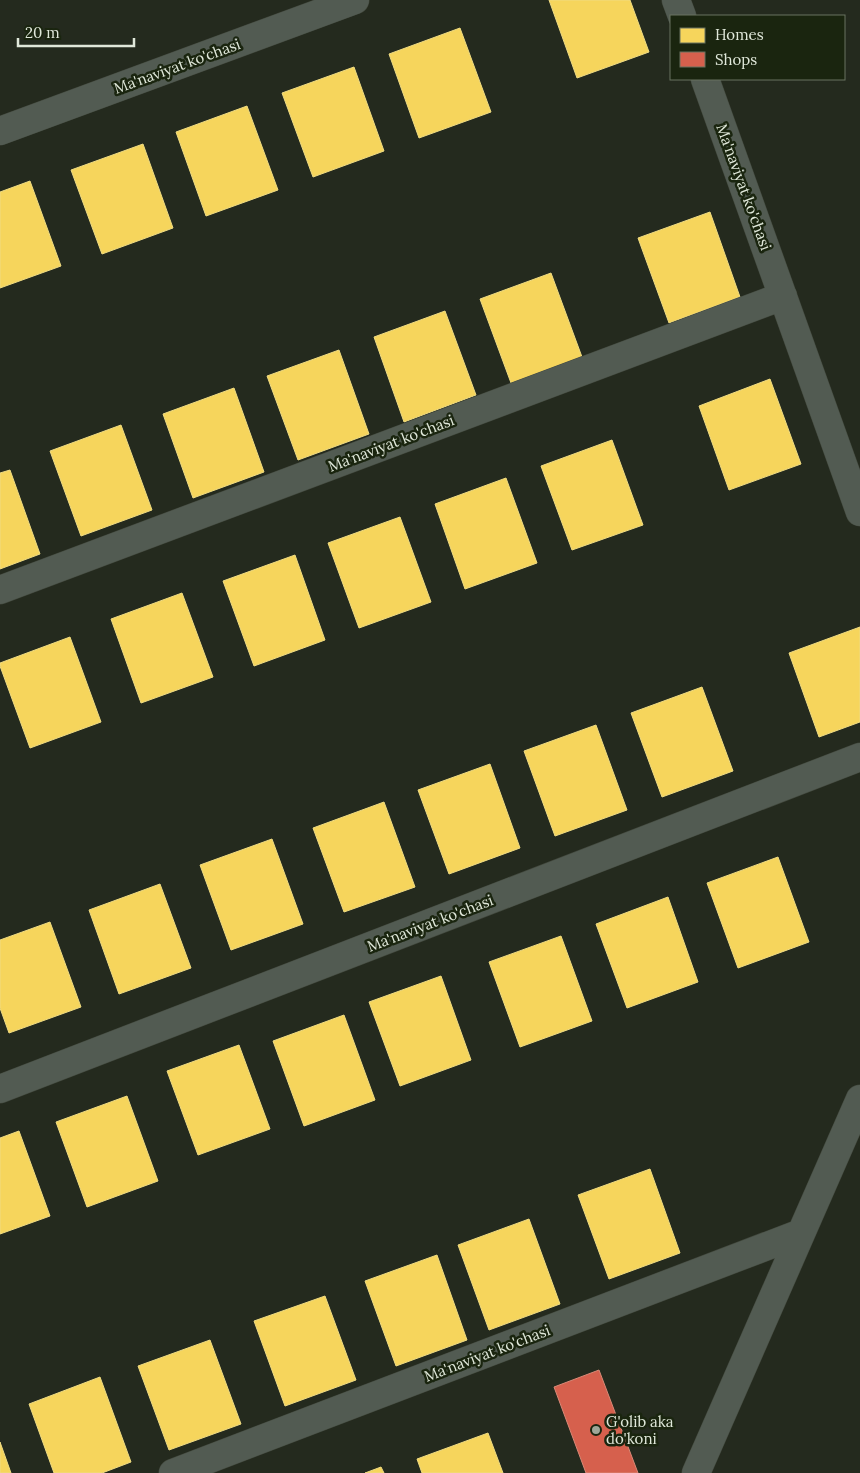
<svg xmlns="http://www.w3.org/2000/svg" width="860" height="1473" font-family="Lora,serif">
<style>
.homes{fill:#f6d55c;stroke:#efdb82}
.shops{fill:#d6604d;stroke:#d98977}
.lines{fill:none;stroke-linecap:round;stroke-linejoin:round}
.minor-casing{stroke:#42483d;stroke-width:29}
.minor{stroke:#525b52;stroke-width:28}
.poi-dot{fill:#9ea698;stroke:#1a250f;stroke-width:2}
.labels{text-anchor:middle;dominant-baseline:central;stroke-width:5;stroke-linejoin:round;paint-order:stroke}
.street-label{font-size:15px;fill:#e0e8da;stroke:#1a250f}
.poi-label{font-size:15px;fill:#e0e8da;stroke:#1a250f;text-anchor:start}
</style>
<rect width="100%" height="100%" fill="#242a1e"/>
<!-- homes -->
<path class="homes" d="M549 0H630L649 52 577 78Z
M460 28 491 112 419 138 389 54Z
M354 67 384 151 313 177 282 93Z
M247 106 278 190 206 216 176 132Z
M143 144 173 228 102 254 71 170Z
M30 181 61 266 0 288V192Z
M710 212 740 297 669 323 638 238Z
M551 273 582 357 511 383 480 299Z
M445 311 476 395 404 422 374 337Z
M339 350 369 434 298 460 267 376Z
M770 379 801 464 729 490 699 406Z
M234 388 264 472 193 498 163 414Z
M121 425 152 510 81 536 50 451Z
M612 440 643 525 572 550 541 466Z
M10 470 40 554 0 569V473Z
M506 478 537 563 465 589 435 504Z
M400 517 431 602 359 628 328 543Z
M295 555 325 640 254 666 223 581Z
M182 593 213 677 141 703 111 619Z
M860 627V722L819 737 789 653Z
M70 637 101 722 30 748 0 666V663Z
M702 687 733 771 662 797 631 713Z
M596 725 627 810 555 836 524 751Z
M490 764 520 848 449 874 418 790Z
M384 802 415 887 344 912 313 828Z
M272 839 303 924 231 950 200 865Z
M778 857 809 942 738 968 707 883Z
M160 884 191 968 119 994 89 910Z
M668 897 698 982 627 1008 596 924Z
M50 922 81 1007 9 1033 0 1008V940Z
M561 936 592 1021 520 1047 489 962Z
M441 976 471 1060 400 1086 369 1002Z
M344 1015 375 1100 304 1126 273 1041Z
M239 1045 270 1129 198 1155 167 1071Z
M127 1096 158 1181 87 1207 56 1122Z
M19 1131 50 1216 0 1234V1138Z
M650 1169 680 1253 609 1279 578 1195Z
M529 1219 560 1304 489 1330 458 1245Z
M437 1255 467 1340 396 1366 365 1281Z
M325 1296 356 1380 285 1406 254 1321Z
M210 1340 241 1424 169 1450 138 1366Z
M100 1377 131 1462 102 1473H54L29 1404Z
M488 1433 503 1473H422L417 1459Z
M0 1442 11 1473H0Z
M381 1467 384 1473H365Z"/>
<!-- shops -->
<path class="shops" d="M599 1370 638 1473H586L554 1387Z"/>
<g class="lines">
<defs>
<path id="minor" d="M676 0 682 16
M705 79 860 512
M0 131 355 0
M0 590 783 296
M0 1089 860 757
M173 1473 801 1233
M696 1473 860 1099"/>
</defs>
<!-- minor casing -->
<use href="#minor" class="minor-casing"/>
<!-- minor -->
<use href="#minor" class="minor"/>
</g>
<!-- markers -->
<circle class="poi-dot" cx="596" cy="1430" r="5"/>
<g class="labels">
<!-- street labels -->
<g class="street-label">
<text transform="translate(177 66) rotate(-20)">Ma'naviyat ko'chasi</text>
<text transform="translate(744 187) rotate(70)">Ma'naviyat ko'chasi</text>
<text transform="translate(391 443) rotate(-21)">Ma'naviyat ko'chasi</text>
<text transform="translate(430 923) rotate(-21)">Ma'naviyat ko'chasi</text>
<text transform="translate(487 1353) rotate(-21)">Ma'naviyat ko'chasi</text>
</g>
<!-- poi labels -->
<g class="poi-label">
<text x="606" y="1421">G'olib aka<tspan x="606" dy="17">do'koni</tspan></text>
</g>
</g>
<!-- legend -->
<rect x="670" y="15" width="175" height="65" fill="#1a250f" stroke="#697360"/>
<rect x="680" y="28" width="25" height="15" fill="#f6d55c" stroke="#697360"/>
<text x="715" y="40" font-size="15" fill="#e0e8da">Homes</text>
<rect x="680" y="52" width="25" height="15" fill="#d6604d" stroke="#697360"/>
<text x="715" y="65" font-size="15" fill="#e0e8da">Shops</text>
<!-- scale -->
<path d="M18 38v8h116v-8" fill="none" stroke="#e0e8da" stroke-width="2.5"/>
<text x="25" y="38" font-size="15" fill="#e0e8da" stroke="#1a250f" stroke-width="4" paint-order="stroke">20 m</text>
</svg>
